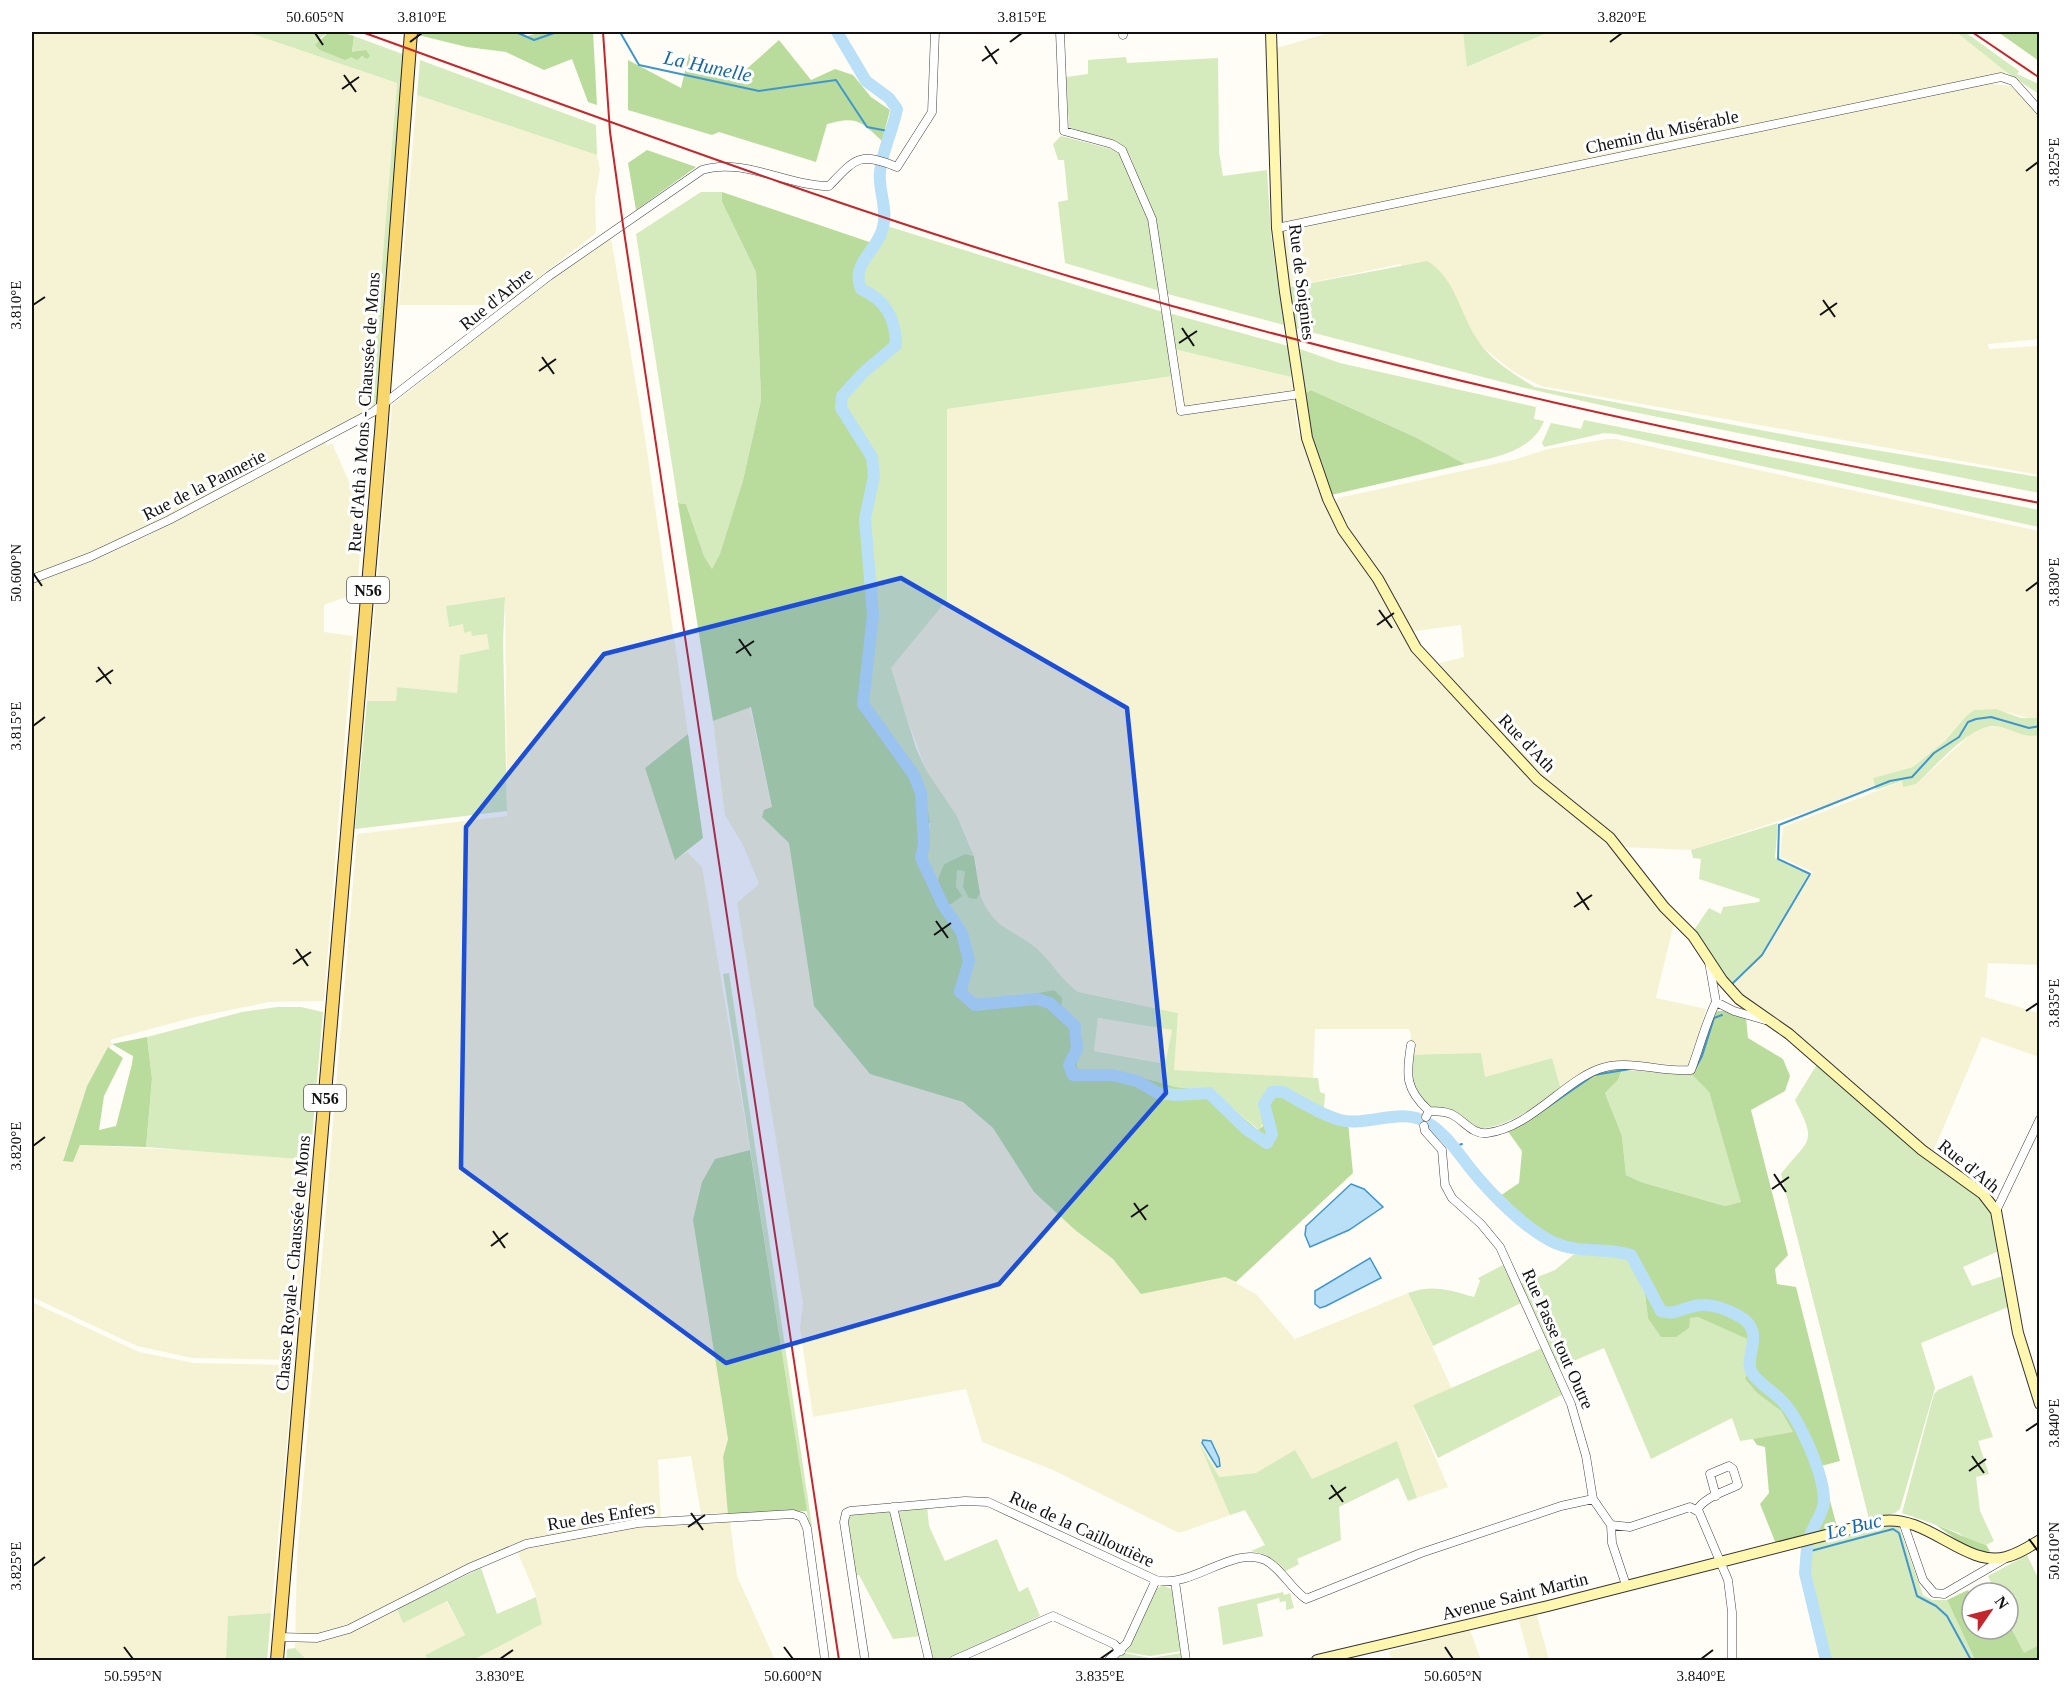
<svg xmlns="http://www.w3.org/2000/svg" width="2071" height="1692" font-family="Georgia,serif">
<style>
.farmland{fill:#f6f3d4}
.green{fill:#d5ebbd;fill-rule:evenodd}
.forest{fill:#b9dc9c}
.water{fill:#b9e0f7;stroke:#3f96cf;stroke-width:1.5}
.lines{fill:none;stroke-linecap:round;stroke-linejoin:round}
.stream{stroke:#3f96cf;stroke-width:2}
.river{stroke:#b9e0f7;stroke-width:12}
.street-casing{stroke:#444;stroke-width:9}
.secondary-casing{stroke:#333;stroke-width:12}
.primary-casing{stroke:#222;stroke-width:14}
.street{stroke:#fff;stroke-width:8}
.secondary{stroke:#fff6b0;stroke-width:10}
.primary{stroke:#f9d66b;stroke-width:12}
.rail{stroke:#c4262e;stroke-width:2}
.marked{fill:#1d4ed8;fill-opacity:0.2;stroke:#1d4ed8;stroke-width:4.5;stroke-linejoin:round}
.ticks{fill:none;stroke:#111;stroke-width:2}
.labels{text-anchor:middle;dominant-baseline:central;stroke-width:6;stroke-linejoin:round;paint-order:stroke}
.shield{fill:#fff;stroke:#585858;stroke-width:1.5}
.shield-label{font-size:16px;font-weight:bold;fill:#111}
.street-label{font-size:18px;fill:#111;stroke:#fff}
.water-label{font-size:20px;font-style:italic;fill:#1768a6;stroke:#fff}
.neatline{fill:none;stroke:#111;stroke-width:2}
.ticks-label{font-size:15px;text-anchor:middle;fill:#111}
</style>
<rect width="100%" height="100%" fill="#fffdf5"/>
<!-- farmland -->
<path class="farmland" d="M32 32H247L397 83 370 411 126 539 32 577Z
M1333 32H1463L1468 67 1549 32H1956L2006 72 2001 77 1982 83 2011 86 2039 114V339L1988 344 1989 349 2039 346V475L1541 386 1512 371 1485 349 1400 264 1290 287 1282 231 1415 200 1281 226 1276 48Z
M417 95 597 155 600 170 595 198 596 233 503 305H399Z
M611 238 645 437 688 734 645 768 676 859 687 852 702 867 750 1150 715 1159 693 1220 728 1439 723 1457 728 1513 701 1514 691 1456 658 1460 661 1518H629L518 1543 491 1553 394 1603 403 1622 446 1601 465 1635 425 1655 428 1660H307L295 1648 297 1558 357 834 507 816 505 597 463 624 471 631 487 634 489 650 461 655 457 693 397 687 396 701H367L392 405 551 278Z
M1174 349 1291 377 1293 392 1184 407Z
M1173 376 1179 414 1294 398 1297 426 1319 491 1336 527 1379 588 1415 654 1520 768 1595 831 1674 923 1656 998 1706 1009 1689 1066 1624 1061 1606 1063 1583 1072 1561 1089 1552 1058 1485 1077 1408 1055 1411 1036 1409 1029H1315L1313 1078 1173 1070 1178 1013 1078 992 1066 983 1035 948 1004 929 991 918 979 892 976 863 970 845 957 816 926 770 891 675V668L947 600V409Z
M1607 439H1616L2039 531V718L2031 719 2007 712 1974 710 1966 716 1945 741 1913 767 1874 778 1875 785 1827 805 1691 850 1622 847 1596 819 1533 768 1435 664 1464 657 1461 625 1409 632 1335 503 1338 498 1513 460 1548 449Z
M325 442 327 446 332 443 363 514 357 593 324 605V632L353 636 324 1001 269 1002 195 1017 110 1040 112 1044 87 1086 63 1160 73 1162 80 1145 205 1151 310 1160 294 1360 192 1358 137 1346 32 1297V582L88 563 145 537Z
M750 707 772 808 762 817 789 843 814 1006 870 1074 963 1102 993 1128 1034 1192 1075 1230 1113 1259 1141 1293 1225 1277 1256 1294 1295 1339 1408 1293 1452 1389 1413 1405 1448 1487 1417 1498 1397 1441 1312 1480 1256 1473 1218 1477 1203 1451 1230 1514 1245 1510 1179 1533 1053 1470 982 1442 966 1389 813 1417 800 1328 803 1303 737 903 759 884 743 845 725 815 713 721Z
M1995 726 2039 735V965L1988 963 1985 997 2039 1013V1057L1982 1037 1933 1152 1732 986 1763 956 1813 872 1780 857 1783 827 1903 781 1916 784 1978 728Z
M1098 1018 1172 1030 1165 1064 1094 1051Z
M32 1302 139 1352 194 1363 294 1365 271 1613 228 1616 227 1659 233 1660H32Z
M730 1521 737 1576 775 1660H473L542 1624 536 1596 517 1551 627 1528Z
M1536 1612 1549 1660H1530L1518 1618Z
M1470 1630 1481 1660H1392L1389 1651Z"/>
<!-- green -->
<path class="green" d="M247 32H329L320 38 351 57 370 56 352 53 354 36 405 55 377 398 374 409 370 411 397 83Z
M1463 32H1549L1467 67Z
M1956 32H1965L2019 71 2017 74 2039 84V94L2006 72Z
M1126 57 1127 63 1218 58 1219 152 1223 176 1267 170 1271 235 1284 325 1164 293 1153 217 1130 156 1126 150 1069 127 1066 77 1088 74V60Z
M420 60 596 125 597 155 417 95Z
M1061 136 1119 151 1148 216 1160 291 1065 263 1058 202 1068 200 1064 160H1058L1053 144Z
M701 192H722V202L756 272 761 400 743 480 720 555 712 569 704 556 686 504 678 503 636 234Z
M887 226 1163 312 1173 376 947 409V600L891 668 916 748 926 770 957 816 974 856 965 854 944 864 938 879H934L924 859 930 822 926 797 896 745 865 703 874 615 866 519 875 476 873 456 842 408 843 397 864 373 894 352 900 342C897 329 894 312 886 302 872 285 853 298 861 265L871 260 881 246 877 245Z
M1427 261C1455 277 1460 314 1477 339 1488 358 1516 376 1535 387L1808 439 2039 477V493L1623 410 1525 388 1295 328 1290 287Z
M1169 313 1288 346 1291 377 1174 349Z
M1300 349 1340 363 1536 407 1534 419 1544 421C1532 452 1493 458 1465 464L1415 437 1311 390 1304 394Z
M1584 420 2039 510V527L1616 434 1604 433 1544 447 1542 443 1551 423 1581 429Z
M505 597 503 641 507 811 355 829 367 701H396L397 687 457 693 460 655 489 649 487 634 472 636 471 631 464 633 463 624 449 627 446 606Z
M1996 709 2021 718H2039V735C2022 739 2011 727 1994 726 1970 725 1934 768 1916 784L1903 787 1902 781 1876 790 1873 778 1913 767 1945 741 1966 716 1974 710Z
M1778 823 1775 858 1809 873 1761 955 1730 985 1694 930 1709 908 1721 914 1723 907 1759 902 1760 899 1699 879 1701 859 1693 858 1691 850Z
M957 870H965L977 899 980 894C993 929 1011 928 1036 948 1052 962 1061 980 1078 992L1178 1013 1174 1070 1318 1078 1320 1092 1325 1094 1324 1108 1341 1114V1121L1284 1090 1259 1130 1212 1091 1176 1087 1115 1070 1080 1071 1077 1068 1082 1032 1079 1024 1061 1007 1054 990 993 1001 973 998 967 989 965 961 939 905 951 904ZM1098 1018 1172 1030 1165 1064 1094 1051Z
M729 973 812 1526H809L723 974Z
M277 1007H301L323 1012 310 1160 146 1147 152 1079 147 1037 242 1012Z
M1481 1053 1485 1077 1552 1058 1561 1089C1544 1103 1500 1131 1478 1128 1472 1127 1468 1121 1463 1117 1451 1109 1442 1109 1428 1108L1408 1088V1055Z
M1819 1061 1996 1211 2003 1249 1963 1267 1972 1286 2003 1276 2008 1307 1921 1343 1935 1388 1900 1509 1895 1513 1869 1519 1781 1174C1809 1138 1818 1145 1795 1100Z
M1623 1070 1691 1074 1709 1092 1742 1202 1725 1206 1641 1182 1626 1175 1622 1136 1605 1093 1618 1080Z
M1613 1251 1630 1256 1644 1288 1648 1318 1699 1317 1755 1342 1745 1379 1757 1393 1781 1411 1794 1433 1740 1441 1732 1418 1651 1459 1604 1348 1557 1368 1520 1284 1555 1270 1573 1255Z
M1503 1265 1521 1303 1433 1346 1408 1293C1433 1284 1449 1290 1474 1297L1480 1281 1478 1278Z
M1542 1348 1563 1394 1438 1458 1413 1405Z
M1972 1375 1993 1437 1978 1441 1989 1474 1976 1477 1980 1511 1994 1541 1986 1545 1970 1542 1959 1533 1902 1513 1934 1394 1938 1390Z
M1397 1441 1417 1498 1408 1501 1398 1478 1339 1507 1341 1540 1297 1559 1299 1564 1284 1572 1266 1555 1251 1551 1265 1545 1245 1510 1230 1515 1199 1443 1219 1477 1256 1473 1295 1450 1312 1479Z
M927 1505 929 1526 945 1561 997 1539 1019 1592 1028 1587 1040 1616 952 1658 932 1660 922 1636 893 1639 859 1575 851 1576 846 1513Z
M1885 1525 1899 1527 1923 1595 1932 1600H1947L1975 1660H1826L1805 1573 1807 1546Z
M2027 1555 2039 1580V1645L2024 1654 2008 1622V1593H1996L1988 1576Z
M481 1568 497 1614 536 1597 542 1624 473 1660H428L425 1655 465 1635 447 1601 403 1623 397 1609Z
M1163 1585 1173 1590 1182 1651 1150 1656 1125 1652 1156 1589Z
M1283 1592 1284 1595 1290 1593 1294 1608 1286 1610V1601L1280 1602 1279 1598 1257 1604 1263 1636 1223 1645 1218 1607Z
M271 1613 267 1660 226 1659 228 1616Z
M295 1648 307 1660H286L287 1649Z
M1124 1653 1150 1658 1182 1653 1183 1660H1114Z"/>
<!-- forest -->
<path class="forest" d="M329 32H340L354 36 352 52 366 50 370 56 367 59 362 56 357 60 351 57 345 60 320 50 315 45Z
M419 32H518L527 36 542 32H593L597 105 588 102 572 59 544 70 506 52 467 47 418 35Z
M1998 32H2039V61Z
M779 40 811 80 835 69 853 75 871 97 890 110 882 141C860 120 856 116 827 124L816 162 719 132 712 135 628 110V60L681 88 689 54 742 73Z
M647 150 696 167 636 210 628 163Z
M722 192 881 246 871 260 860 266 856 279 861 289C891 302 889 303 898 334L888 352 864 370 842 396 841 409 872 457 874 476 865 519 873 615 863 703 899 753 926 797 930 822C925 830 920 850 922 859 924 870 931 880 933 891L944 864 965 854 974 856 980 894 977 899 969 898 963 887 965 871 957 870 956 887 962 896 951 904 939 905 960 932 967 989 973 998 993 1001 1054 990 1062 998 1061 1007C1087 1032 1081 1033 1077 1067L1080 1071 1115 1070 1176 1087 1212 1091 1258 1130 1263 1126C1259 1105 1257 1087 1284 1090L1341 1121 1348 1122 1353 1173 1236 1282 1225 1277 1141 1294 1113 1259 1075 1230 1034 1192 993 1128 963 1102 870 1074 814 1006 789 843 762 817 764 810 772 807 751 707 713 721 678 503 686 504 704 556 712 569 720 554 743 480 761 400 756 272 722 202Z
M1311 390 1415 437 1465 464 1331 495 1310 436 1304 394Z
M688 734 703 838 675 860 645 768Z
M1718 1011H1727L1746 1018 1748 1038 1783 1059 1790 1076 1785 1091 1751 1110 1788 1255 1775 1269 1777 1284 1796 1287 1840 1461 1821 1466 1837 1527 1776 1544 1760 1504 1769 1493 1765 1447 1757 1445 1753 1439 1793 1432 1781 1411 1757 1393 1745 1379 1754 1342 1698 1317 1690 1318 1689 1328 1676 1337H1661L1648 1318 1642 1272 1631 1255C1625 1253 1618 1250 1612 1249 1600 1248 1588 1252 1575 1250 1546 1245 1517 1218 1497 1198L1519 1183 1522 1151 1504 1126 1528 1115 1587 1074 1624 1066 1618 1080 1605 1093 1622 1136 1626 1175 1641 1182 1725 1206 1741 1202 1709 1092 1691 1074 1711 1015Z
M147 1037 152 1079 146 1147 80 1145 73 1162 63 1161 87 1086 108 1047 123 1058 104 1096 99 1130 116 1126 132 1064 133 1056 112 1044Z
M750 1150 807 1511 728 1515 723 1457 728 1439 693 1220 702 1182 715 1159Z
M1936 1525C1954 1531 1968 1540 1986 1545L1990 1551 1987 1553 1970 1549Z
M1968 1590 1972 1598V1629H2008V1622L2024 1653 2039 1645V1660H1975L1947 1600Z"/>
<!-- water -->
<path class="water" d="M1351 1184 1364 1189 1383 1207 1349 1230 1310 1247 1305 1235 1306 1226Z
M1370 1258 1381 1278 1326 1306 1320 1308 1315 1304V1291Z
M1203 1440 1211 1441 1219 1458 1220 1466 1217 1467 1202 1443Z"/>
<g class="lines">
<!-- stream -->
<path class="stream" d="M516 32 534 40 557 32
M620 32 639 65 759 91 836 80 867 127 893 132
M1731 985 1762 955 1810 874 1778 859 1779 825 1890 781 1912 777 1934 753 1959 737 1968 722 1976 719 1991 717 2029 728 2040 726
M1695 1069 1702 1056 1714 1018 1722 1015
M1536 1115 1594 1075 1630 1069
M1453 1147 1462 1144
M1807 1552 1893 1529 1899 1533 1917 1596 1936 1606 1947 1616 1971 1660"/>
<!-- river -->
<path class="river" d="M837 32 866 81 889 98 897 109C893 130 882 151 880 172 878 190 888 209 883 227 878 251 850 263 861 289 886 300 896 319 896 345L864 372 842 396 841 408 872 457 874 476 865 519 873 615 863 704 914 775 921 793 924 844 921 858 943 905 962 933 969 961 960 992 975 1005 1037 999 1050 1003 1075 1026 1077 1049 1069 1065 1073 1075H1112L1137 1081 1158 1093 1177 1095 1209 1093 1246 1129 1267 1143 1272 1134 1264 1104 1272 1092H1283C1300 1101 1321 1115 1340 1120 1367 1127 1400 1107 1426 1122 1444 1131 1458 1153 1470 1168 1490 1193 1526 1230 1555 1243 1580 1254 1605 1247 1631 1255L1661 1311C1677 1317 1687 1304 1704 1305 1716 1305 1728 1310 1739 1316 1768 1332 1742 1357 1752 1373 1759 1384 1773 1391 1782 1401 1800 1420 1824 1474 1824 1501 1824 1514 1810 1529 1808 1543
M1807 1548 1805 1573 1826 1660"/>
<defs>
<path id="street" d="M1060 32 1064 131 1112 144 1122 150 1152 219 1181 411 1300 394
M1123 35 1124 32
M1277 228 2001 77 2013 81 2040 111
M32 579 90 557 169 520 373 412 549 276 702 170C743 157 787 186 829 186 855 159 859 151 897 167L932 112 935 32
M1709 962 1716 1002
M1716 1002 1734 1011 1765 1020
M1411 1045C1406 1075 1405 1089 1429 1111
M1426 1117 1429 1111C1436 1111 1444 1111 1451 1114 1464 1120 1472 1135 1487 1133 1530 1128 1563 1082 1599 1069 1627 1058 1661 1073 1691 1070 1700 1047 1705 1024 1716 1002
M1424 1126 1425 1131 1442 1150 1445 1185 1452 1198 1481 1224 1500 1247 1571 1404 1586 1456 1593 1499 1611 1525 1612 1543 1626 1585
M1996 1211 2040 1119
M893 1507 929 1660
M1697 1510C1705 1497 1724 1492 1738 1485L1733 1469 1729 1466 1710 1474 1716 1496
M1903 1522 1923 1580 1934 1593 1944 1594 2006 1558
M1611 1525 1630 1527 1690 1507 1699 1512 1728 1580 1732 1612V1660
M1175 1581 1186 1660
M279 1637 317 1638 349 1629 469 1568 526 1544 638 1523 793 1514 802 1517 807 1528 825 1660
M865 1660 844 1522 846 1513 850 1511 965 1501 988 1502 1156 1580C1192 1589 1233 1545 1265 1560 1281 1568 1291 1589 1306 1599L1421 1553 1561 1506 1593 1499
M954 1660 1053 1616 1114 1644 1121 1651
M1109 1660 1127 1643 1156 1580"/>
<path id="secondary" d="M1271 32 1277 228 1285 292 1307 438 1328 499 1343 530 1378 579 1416 648 1537 779 1610 838 1664 907 1693 936 1722 980 1739 999 1789 1034 1922 1150 1983 1194 1996 1211 2018 1333 2040 1404
M1317 1660 1548 1606 1881 1521C1928 1514 1965 1568 2006 1557 2018 1554 2029 1547 2040 1540"/>
<path id="primary" d="M277 1660 381 432 411 32"/>
</defs>
<!-- street casing -->
<use href="#street" class="street-casing"/>
<!-- secondary casing -->
<use href="#secondary" class="secondary-casing"/>
<!-- primary casing -->
<use href="#primary" class="primary-casing"/>
<!-- street -->
<use href="#street" class="street"/>
<!-- secondary -->
<use href="#secondary" class="secondary"/>
<!-- primary -->
<use href="#primary" class="primary"/>
<!-- rail -->
<path class="rail" d="M362 32C598 117 834 206 1075 278 1392 372 1714 441 2040 503
M603 32 610 132 623 225 839 1660
M1972 32 2040 78"/>
</g>
<!-- marked area -->
<path class="marked" d="M901 578 1127 708 1166 1093 999 1284 726 1363 461 1168 466 827 604 654Z"/>
<!-- ticks -->
<path class="ticks" d="M315 33 323 45M410 42 422 33M1010 42 1022 33M1610 42 1622 33M985 46 997 64M982 61 999 49M344 75 356 92M342 89 359 77M2026 171 2038 162M1823 300 1835 317M33 305 45 297M1820 315 1837 303M1182 328 1194 346M1179 343 1197 331M542 357 554 374M539 371 556 359M33 573 42 586M2026 591 2038 582M1379 610 1392 628M1377 625 1394 613M739 639 751 656M736 653 754 641M98 667 111 684M96 682 113 670M33 726 45 717M1577 892 1589 910M1574 907 1592 895M936 921 948 938M934 935 951 923M296 949 308 966M293 964 311 952M2026 1011 2038 1003M33 1146 45 1137M1774 1174 1786 1192M1772 1189 1789 1177M1134 1203 1146 1220M1131 1217 1148 1205M493 1231 505 1248M491 1246 508 1233M2026 1431 2038 1423M1972 1456 1984 1473M1969 1471 1986 1459M1331 1485 1343 1502M1329 1499 1346 1487M691 1513 703 1530M688 1527 705 1515M2029 1539 2038 1551M33 1566 45 1557M124 1647 133 1659M784 1647 793 1659M1445 1647 1453 1659M500 1659 513 1650M1100 1659 1113 1650M1701 1659 1713 1650"/>
<g class="labels">
<!-- shield labels -->
<g class="shield">
<rect x="347" y="577" width="42" height="26" rx="4.5"/>
<rect x="304" y="1085" width="42" height="26" rx="4.5"/>
</g>
<g class="shield-label">
<text x="368" y="590">N56</text>
<text x="325" y="1098">N56</text>
</g>
<!-- street labels -->
<g class="street-label">
<text transform="translate(1662 132) rotate(-12)">Chemin du Misérable</text>
<text transform="translate(1302 282) rotate(83)">Rue de Soignies</text>
<text transform="translate(496 299) rotate(-39)">Rue d'Arbre</text>
<text transform="translate(364 412) rotate(-86)">Rue d'Ath à Mons - Chaussée de Mons</text>
<text transform="translate(204 485) rotate(-27)">Rue de la Pannerie</text>
<text transform="translate(1527 743) rotate(46)">Rue d'Ath</text>
<text transform="translate(1969 1166) rotate(39)">Rue d'Ath</text>
<text transform="translate(293 1263) rotate(-85)">Chasse Royale - Chaussée de Mons</text>
<text transform="translate(1558 1339) rotate(66)">Rue Passe tout Outre</text>
<text transform="translate(601 1516) rotate(-9)">Rue des Enfers</text>
<text transform="translate(1082 1529) rotate(25)">Rue de la Cailloutière</text>
<text transform="translate(1515 1596) rotate(-14)">Avenue Saint Martin</text>
</g>
<!-- water labels -->
<g class="water-label">
<text transform="translate(708 66) rotate(12)">La Hunelle</text>
<text transform="translate(1854 1526) rotate(-14)">Le Buc</text>
</g>
</g>
<!-- border -->
<rect width="2071" height="1692" fill="none" stroke="#ffffff" stroke-width="66"/>
<!-- north arrow -->
<g transform="translate(1990 1611) rotate(55)"><circle r="28" fill="#ffffff" stroke="#a0a0a0" stroke-width="1.5"/>
<path d="M0-4.5L10 22L0 15L-10 22Z" fill="#c4262e"/>
<text y="-9" font-size="16" font-weight="bold" text-anchor="middle" fill="#111111">N</text>
</g>
<rect x="33" y="33" width="2005" height="1626" class="neatline"/>
<g class="ticks-label">
<text x="315" y="22">50.605°N</text>
<text x="422" y="22">3.810°E</text>
<text x="1022" y="22">3.815°E</text>
<text x="1622" y="22">3.820°E</text>
<text transform="translate(2054 162) rotate(-90)" y="5">3.825°E</text>
<text transform="translate(16 305) rotate(-90)" y="5">3.810°E</text>
<text transform="translate(16 573) rotate(-90)" y="5">50.600°N</text>
<text transform="translate(2054 582) rotate(-90)" y="5">3.830°E</text>
<text transform="translate(16 726) rotate(-90)" y="5">3.815°E</text>
<text transform="translate(2054 1003) rotate(-90)" y="5">3.835°E</text>
<text transform="translate(16 1146) rotate(-90)" y="5">3.820°E</text>
<text transform="translate(2054 1423) rotate(-90)" y="5">3.840°E</text>
<text transform="translate(2054 1551) rotate(-90)" y="5">50.610°N</text>
<text transform="translate(16 1566) rotate(-90)" y="5">3.825°E</text>
<text x="133" y="1681">50.595°N</text>
<text x="500" y="1681">3.830°E</text>
<text x="793" y="1681">50.600°N</text>
<text x="1100" y="1681">3.835°E</text>
<text x="1453" y="1681">50.605°N</text>
<text x="1701" y="1681">3.840°E</text>
</g>
</svg>
